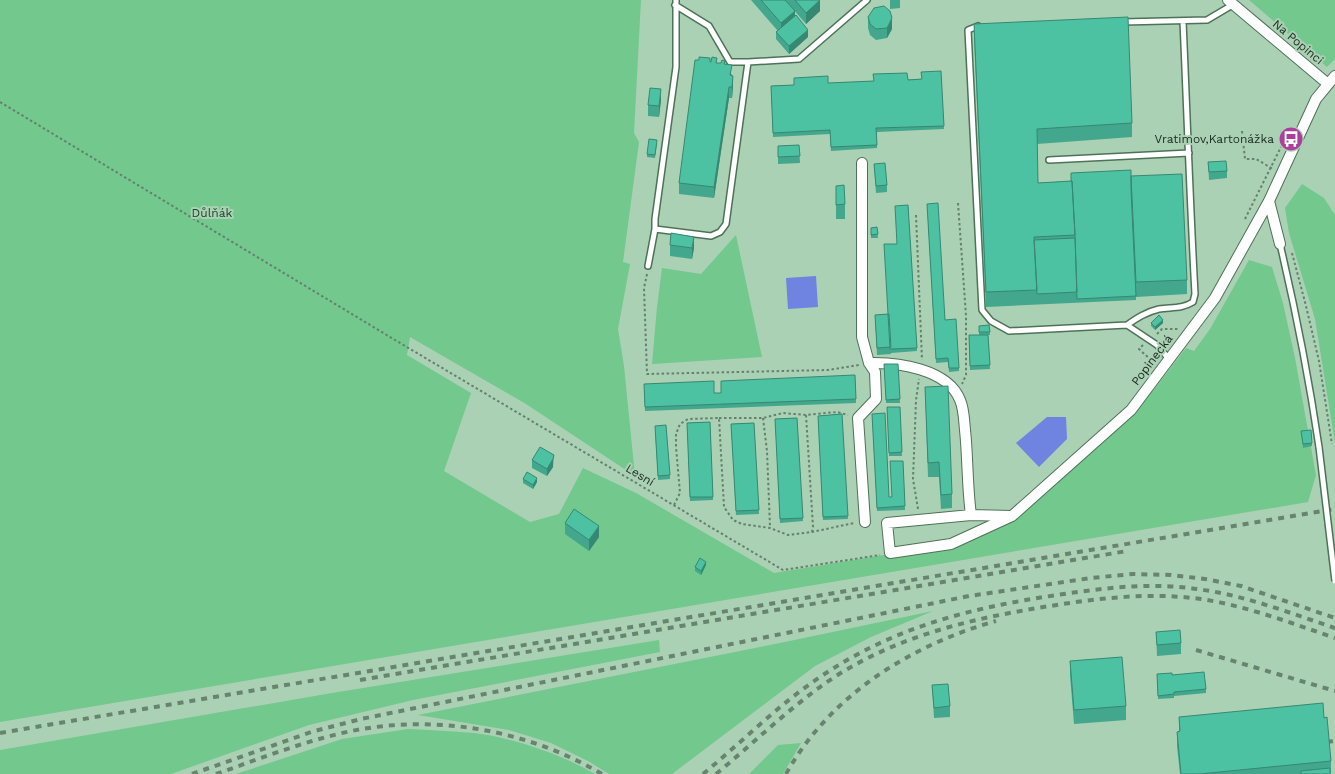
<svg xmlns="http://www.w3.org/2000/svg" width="1335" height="774" font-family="'Work Sans',sans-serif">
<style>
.green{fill:#72c88d}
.water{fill:#6f83e1}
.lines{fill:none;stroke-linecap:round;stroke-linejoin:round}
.service-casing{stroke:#4e7258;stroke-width:8}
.minor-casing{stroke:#4e7258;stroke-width:12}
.path{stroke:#65816c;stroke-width:2;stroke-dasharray:2.5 2.5;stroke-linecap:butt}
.service{stroke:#fff;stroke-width:5}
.minor{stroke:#fff;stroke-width:10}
.rail{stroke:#68846f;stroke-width:4;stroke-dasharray:6 6;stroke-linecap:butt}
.service-bridge-casing{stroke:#4e7258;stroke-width:8;stroke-linecap:butt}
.service-bridge{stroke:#fff;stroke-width:5}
.wall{fill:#42a78c}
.shaded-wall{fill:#368872}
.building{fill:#4dc2a3;stroke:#368872}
.labels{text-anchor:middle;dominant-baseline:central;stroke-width:4;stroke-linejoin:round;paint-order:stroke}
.street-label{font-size:12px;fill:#1b2a1f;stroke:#aad1b4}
.poi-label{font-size:12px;fill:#1b2a1f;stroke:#aad1b4;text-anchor:end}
.park-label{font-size:12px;fill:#1a4629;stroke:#aad1b4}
</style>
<rect width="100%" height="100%" fill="#aad1b4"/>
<!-- green -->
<path class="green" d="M0 0H641L634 133 639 142 623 262 630 264 618 329 624 366 635 476 526 404 410 337 407 355 471 393 444 471 530 522 559 514 583 468 636 493 774 573 951 544 1012 516 1145 390 1153 391 1186 348 1194 351 1210 329 1249 260 1272 267 1283 303 1295 358 1316 475 1308 502 0 722Z
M1249 0H1335V59L1327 67Z
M1302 184 1324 198 1335 215V443L1315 319 1289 233 1285 208Z
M736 235 762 357 652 364 657 307 662 268 701 274Z
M933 611 871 637 815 666 672 774H609L588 761 551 743 509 730 418 715 780 643Z
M659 640 660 652 413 700 309 725 171 774H0V750L332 693Z
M408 729C430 730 452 731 474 733 514 738 561 754 595 774H236L342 739Z
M801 743 783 774H749L778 745Z"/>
<!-- water -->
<path class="water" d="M816 276 818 307 788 309 786 278Z
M1047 417H1066L1067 439 1039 467 1016 443Z"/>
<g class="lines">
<defs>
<path id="service" d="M676 0V67L655 219V229L711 236 720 232 726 224 748 62 799 59 867 0
M675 5 709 26 730 62H748
M1122 22 1207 20 1234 4
M978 26 968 30 982 310 991 321 1009 331 1127 325 1157 345 1169 359
M1049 160 1189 153
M1280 244C1296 312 1309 379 1319 447
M648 266 655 229
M1127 325C1137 318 1146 312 1159 309 1171 307 1182 309 1193 302L1195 294C1190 203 1187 112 1183 21"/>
<path id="minor" d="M1228 0 1328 84
M862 163V337L869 363 875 372 876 399 858 418 865 522
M1269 201 1280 244
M869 363C897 362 948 369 960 400 964 409 964 420 965 430 968 458 967 486 971 515
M1012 516 971 515 887 523 890 553 951 544 1012 516 1131 410 1215 298 1269 201 1316 99 1335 76"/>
</defs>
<!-- service casing -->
<use href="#service" class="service-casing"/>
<!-- minor casing -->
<use href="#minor" class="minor-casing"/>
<!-- path -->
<path class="path" d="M0 102 395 340 783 570 880 555
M1242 131 1245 159H1256L1273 169
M958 203 966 316V375L962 384
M916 215 922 360
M1245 219 1281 147
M1292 253 1305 302 1319 361 1332 444
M647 274 644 288 647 374 828 370 859 365
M1157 334 1162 329H1178
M1143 345 1139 349 1153 362
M806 415 813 527 812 532
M719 418H763L783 413 806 415 837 412 848 415
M763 418 767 451 770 527
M674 505 680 493 676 447V434L680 424 688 419 719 418 724 507 733 520 742 524 770 528 788 535 812 532 854 523
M918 509 913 479 916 400 919 379"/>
<!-- service -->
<use href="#service" class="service"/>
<!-- minor -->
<use href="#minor" class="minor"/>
<!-- rail -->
<path class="rail" d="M1196 650 1335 691
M360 680 1127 551
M0 733 1335 509
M1315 743 1335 741
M192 774 311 732 361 719 969 596 1091 578 1133 574 1171 575 1205 579 1241 586 1335 618
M216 774C256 760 297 744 338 734 428 712 524 728 602 774
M703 774C742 742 778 705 820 677 894 627 970 608 1057 595 1104 588 1150 582 1197 589 1244 595 1290 613 1335 628
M716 774C755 742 791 706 833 678 899 635 974 618 1050 606 1100 598 1150 592 1201 599 1247 606 1291 623 1335 638
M786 774C830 695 911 645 996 621"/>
<defs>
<path id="service-bridge" d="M1319 447 1335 581"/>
</defs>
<!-- service-bridge casing -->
<use href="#service-bridge" class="service-bridge-casing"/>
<!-- service-bridge -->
<use href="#service-bridge" class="service-bridge"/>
</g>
<!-- wall -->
<path class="wall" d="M751 0H785L808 37 789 54 776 39V32L778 31Z
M785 0H820V11L806 24Z
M890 0H900V8L890 9Z
M868 17 892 29 887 38 876 40 870 35 868 28Z
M974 24 1132 123V137L1037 144 1038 183 1071 181 1131 176 1187 280V294L1136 297V300L986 307 974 38Z
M710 62 725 64 732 75 733 87 732 98H729L714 198 679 194V183Z
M941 71 944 129 877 132V148L831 151 830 134 773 137 771 86 922 79Z
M661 100 659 117 648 116V105Z
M657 143 655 158 647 157V154Z
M799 145 800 163 778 164V146Z
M1208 162 1227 171V178L1209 180Z
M874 164 887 185V192L876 193Z
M836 186 845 204V219H836Z
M927 204 945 320 959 368V371L949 372 948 362 936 363Z
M908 205 917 351 891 353V354L877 355 875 315 888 314 897 244Z
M877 227 878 238H871V228Z
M670 245 694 248 692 259 670 256Z
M1151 323H1163L1155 330 1151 326Z
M989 325 990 335H988L990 369 970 370 969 335H979V326Z
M884 364H898L900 403H886Z
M855 375 856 403 645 411 644 384 714 393H721Z
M925 387 952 494V508L941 509 939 477H928Z
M887 407H900L902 456H889Z
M842 414 848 519 823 520 818 416Z
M872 414 889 497H892L903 461 905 510 877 511Z
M797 418 803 521 780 523 775 419Z
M710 422 713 500 690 501 687 423Z
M754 423 759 514 736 515 731 424Z
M655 429 670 475V479L658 480Z
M1301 431 1312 443V446L1303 448Z
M554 455 553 467 547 476 532 468V460Z
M523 479 537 482 533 489 523 483Z
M565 523 599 537 589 551 565 534Z
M706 565 701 575 695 571V567Z
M1156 632 1181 643V654L1157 656Z
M1070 661 1126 706V720L1074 724 1070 675Z
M1172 675 1206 689V693L1174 696V698L1158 699 1157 678Z
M932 685 950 706V717L934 718Z
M1179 717 1324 718 1331 761V774H1180L1177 746V732H1179Z"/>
<!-- shaded-wall -->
<path class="shaded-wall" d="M820 0V11L806 24V13Z
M795 11V22L781 34V23Z
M892 18V29L887 38V28Z
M808 30V37L789 54V46Z
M733 76V87L732 98V87Z
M729 87V98L714 198V187Z
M661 89V100L659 117V106Z
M694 237V248L692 259V248Z
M1163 320V323L1155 330V327Z
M553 459V467L547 476V469Z
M537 478V482L533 489V485Z
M599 526V537L589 551V540Z
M706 562V565L701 575V571Z"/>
<!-- building -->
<path class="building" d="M761 0H785L795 11 781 23Z
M795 0H820L806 13Z
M884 6 890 11 892 18 887 28 876 29 870 24 868 17 874 8Z
M796 15 808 30 789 46 776 32Z
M1128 17 1132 123 1037 129 1038 183 1072 181 1075 235 1034 237 1037 290 986 292 974 24Z
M699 57 710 58V62H711L712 57 717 58 716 63H721L722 60 725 61 724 64 732 65 730 75 733 76 732 87H729L714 187 679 183 695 60H699Z
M941 71 944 126 876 128 877 145 831 147 830 130 773 133 771 86 794 85V78L828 76V83L874 81 873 74 907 73 908 80 922 79 921 72Z
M650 88 661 89 659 106 648 105Z
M649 139 657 140 655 155 647 154Z
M799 145 800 156 778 157V146Z
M1226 161 1227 171 1209 172 1208 162Z
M885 163 887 185 876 186 874 164Z
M1131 170V190L1136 296 1077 299 1075 235 1072 181H1071V173Z
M1182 174 1187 280 1136 282 1131 176Z
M844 185 845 204 836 205V186Z
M938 203 945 320 956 319 959 368H949L948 358 936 359 927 204Z
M908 205 917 348 890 349 884 244H897L895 206Z
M877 227 878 234 871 235V228Z
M671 233 694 237 692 248 670 245Z
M1075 238 1077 292 1037 294 1034 240Z
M889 314 891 347 877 348 875 315Z
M1159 315 1163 320 1155 327 1151 323Z
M989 325 990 332H979V326Z
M969 335H988L990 365 970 366Z
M884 364H898L900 399 886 400Z
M855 375 856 399 645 407 644 384 714 381V393H721V381Z
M948 386 952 494 941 495 939 462 928 463 925 387Z
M887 407H900L902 452 889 453Z
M885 413 889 497H892L890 461H903L905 506 877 508 872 414Z
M842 414 848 516 823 517 818 416Z
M797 418 803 518 780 519 775 419Z
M710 422 713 497H690L687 423Z
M754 423 759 510 736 511 731 424Z
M666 425 670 475 658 476 655 426Z
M1311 430 1312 443 1303 444 1301 431Z
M540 447 554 455 553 459 547 469 532 460Z
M527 472 537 478 533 485 523 479Z
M574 509 599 526 589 540 565 523Z
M700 558 706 562 701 571 695 567Z
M1180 630 1181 643 1157 645 1156 632Z
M1122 657 1126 706 1074 710 1070 661Z
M1204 672 1206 689 1174 692V694L1158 696 1157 674 1172 673V675Z
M948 684 950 706 934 708 932 685Z
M1323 703 1324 718 1327 717 1331 761 1199 774H1181L1177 732 1180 731 1179 717Z
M1330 768V774H1301V771Z"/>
<!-- icons -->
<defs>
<symbol id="bus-disc" viewBox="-11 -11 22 22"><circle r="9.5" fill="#ab3f9e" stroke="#aad1b4"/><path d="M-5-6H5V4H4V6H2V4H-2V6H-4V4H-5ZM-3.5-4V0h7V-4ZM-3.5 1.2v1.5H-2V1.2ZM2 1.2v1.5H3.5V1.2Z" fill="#fff"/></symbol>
</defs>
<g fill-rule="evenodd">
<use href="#bus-disc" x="1277" y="125" width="28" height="28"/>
</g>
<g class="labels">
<!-- street labels -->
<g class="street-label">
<text transform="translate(1298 42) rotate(40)">Na Popinci</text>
<text transform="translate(1152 360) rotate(-53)">Popinecká</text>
<text transform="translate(640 475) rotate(31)">Lesní</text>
</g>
<!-- poi labels -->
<g class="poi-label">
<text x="1274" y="139">Vratimov,Kartonážka</text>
</g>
<!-- park labels -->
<g class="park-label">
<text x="212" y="213">Důlňák</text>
</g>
</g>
</svg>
